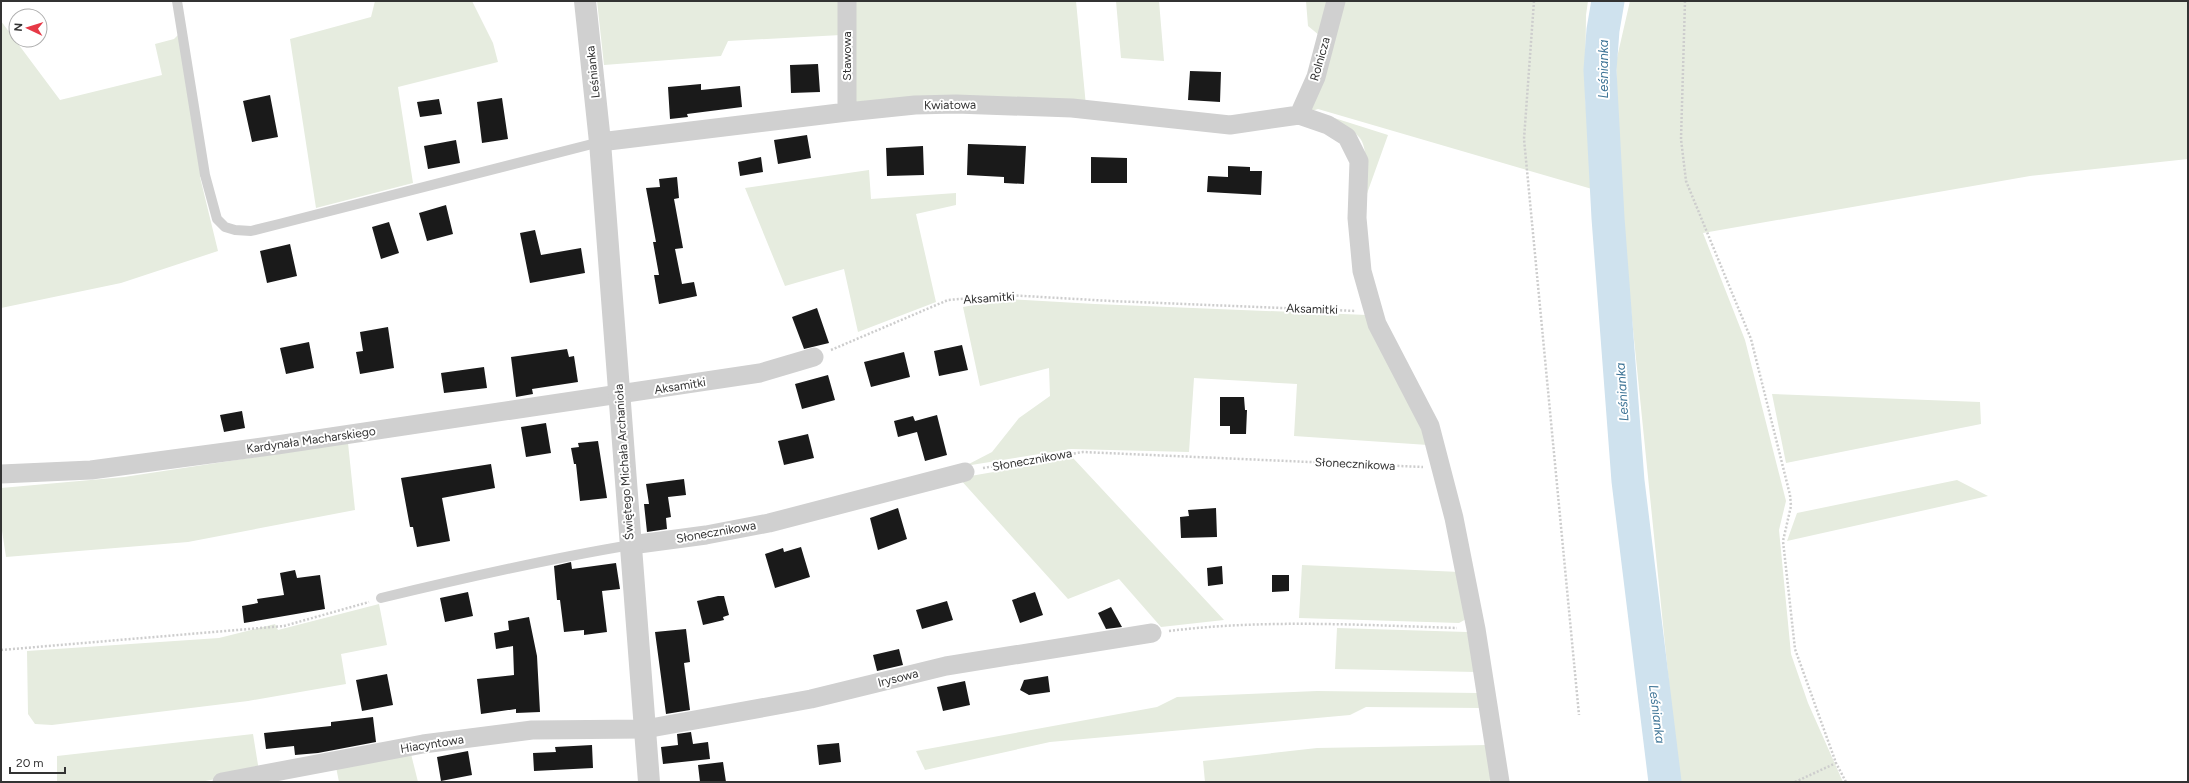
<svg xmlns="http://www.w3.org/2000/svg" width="2189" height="783" font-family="Figtree,sans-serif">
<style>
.green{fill:#e6ecdf}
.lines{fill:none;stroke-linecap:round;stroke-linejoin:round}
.river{stroke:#cfe2ee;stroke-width:33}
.building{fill:#1a1a1a}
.path{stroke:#cdcdcd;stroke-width:2.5;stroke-dasharray:2 2;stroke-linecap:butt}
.service{stroke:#d0d0d0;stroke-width:10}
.minor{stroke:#d0d0d0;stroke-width:19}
.tertiary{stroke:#d0d0d0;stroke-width:22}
.labels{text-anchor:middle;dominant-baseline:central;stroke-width:4;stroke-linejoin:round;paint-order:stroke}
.street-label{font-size:12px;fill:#333;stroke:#fff}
.water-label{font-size:13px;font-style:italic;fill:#3f7597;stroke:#fff}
</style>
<rect width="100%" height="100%" fill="#fff"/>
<!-- green -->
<path class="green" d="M375 1H472L493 43 498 62 398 87 413 183 316 208 290 39 371 17Z
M597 1H839L841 35 728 41 721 56 604 65Z
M847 1H1076L1086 106 847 112Z
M1116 1H1159L1164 61 1121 58Z
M1306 1H1588L1586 15 1585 94 1592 189 1318 109 1299 115 1325 40 1308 26Z
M1630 1H2188V159L2030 176 1703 233 1745 340 1786 501 1779 530 1791 654 1808 703 1843 782H1679L1621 211 1616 62Z
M1 21 60 100 162 75 155 44 174 39 182 31 205 175 200 177 218 251 121 283 1 308Z
M1328 116 1388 135 1360 213C1362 195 1372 151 1359 137 1353 130 1336 122 1328 116Z
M869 170 871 199 956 193V205L916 214 936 302 858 332 844 269 785 286 745 188Z
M1008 299 1095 304 1367 315 1405 387 1428 445 1294 436 1297 384 1194 378 1189 452 1071 449 965 466 992 452 1019 418 1050 396 1049 368 980 386 963 307Z
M1772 394 1980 402 1981 424 1786 463Z
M348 443 355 510 188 542 6 557 1 524V488L124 477Z
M1073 458 1224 620 1161 627 1119 579 1068 599 959 478Z
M1957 480 1988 496 1787 541 1797 513Z
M1302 565 1460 572 1468 618 1459 623 1299 618Z
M379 604 387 645 341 654 346 684 248 701 52 725 35 724 28 714 27 651 219 638 275 624 278 630Z
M1337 628 1467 632 1476 672 1335 669Z
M1317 691 1478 693 1481 708 1366 707 1350 715 1050 742 925 770 916 751 1157 707 1177 697Z
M253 734 259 771 200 782H57V756Z
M1487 745 1491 777 1489 782H1205L1203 761 1317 748Z
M411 754 418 782H339L336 767Z"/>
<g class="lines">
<!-- river -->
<path class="river" d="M1608 1 1603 30 1600 70 1608 218 1628 481 1665 782"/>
</g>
<!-- building -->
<path class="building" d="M818 64 820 92 791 93 790 65Z
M1190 71 1221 72 1220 102 1188 100Z
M701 84V90L740 86 742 107 687 114 688 117 670 119 668 87Z
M270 95 278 137 252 142 243 101Z
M502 98 508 139 482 143 477 102Z
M439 99 442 114 420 117 417 102Z
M807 135 811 158 778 164 774 140Z
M456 140 460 163 428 169 424 146Z
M968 144 1026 146 1024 184 1004 183V177L967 175Z
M923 146 924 175 887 176 886 148Z
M761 157 763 172 740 176 738 162Z
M1091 157 1127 158V183H1091Z
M1228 166 1250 167V171H1262L1261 195 1207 192 1208 176 1228 177Z
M677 177 679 198 674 199 683 248 675 249 682 284 694 282 697 296 659 304 654 275H659L653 242H656L646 188 660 187 659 179Z
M446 205 453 234 427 241 419 213Z
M389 222 399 253 381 259 372 227Z
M535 230 541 255 581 248 585 273 530 283 520 233Z
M290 244 297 276 267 283 260 251Z
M817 308 829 343 804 349 792 317Z
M388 327 394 368 360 374 356 352 363 351 360 332Z
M309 342 314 368 286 374 280 348Z
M962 345 968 370 939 376 934 351Z
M567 349 569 357 574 356 578 382 532 389 533 394 516 397 511 357Z
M904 352 910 377 871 387 864 362Z
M484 367 487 388 444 393 441 373Z
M828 375 835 400 802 409 795 384Z
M1220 397H1244L1245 410H1247L1246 434H1230V426H1220Z
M242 411 245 428 224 432 220 415Z
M937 415 947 455 925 461 917 432 898 437 894 421 913 416 915 421Z
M546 423 551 453 526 457 521 427Z
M808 434 814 458 784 465 778 441Z
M598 441 607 498 580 501 576 464H574L571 448 579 447 578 443Z
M491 464 495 488 442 498 450 541 417 547 413 527H410L401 478Z
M684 479 686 495 668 497 671 517 666 518 667 529 647 532 644 504H649L646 484Z
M898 508 907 539 878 550 870 518Z
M1216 508 1217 537 1181 538 1180 517 1189 516 1188 510Z
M801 547 810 577 775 588 765 554 783 548 784 552Z
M571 562 572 569 616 563 620 589 602 591 607 632 584 635V630L564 632 560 600H557L554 566Z
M1222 566 1223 584 1208 586 1207 568Z
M295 570 297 578 320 575 325 609 244 623 242 606 258 603 257 599 284 595 280 573Z
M1272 575H1289V591L1272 592Z
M468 592 473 616 445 622 440 598Z
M1035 592 1043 615 1020 623 1012 600Z
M718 596H724L729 615 723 617 724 620 703 625 697 601Z
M947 601 953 620 922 629 916 610Z
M1111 607 1122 627 1106 629 1098 613Z
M529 617 537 656 540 712 516 713V709L481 714 477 679 514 675 513 646 496 649 494 633 509 630 508 621Z
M686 629 690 662 684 663 690 710 666 714 655 632Z
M899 649 903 665 877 671 873 655Z
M387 674 393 705 362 711 356 680Z
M1048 676 1050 692 1029 695 1020 690 1024 680Z
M965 681 970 705 943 711 937 687Z
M373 717 376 742 318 753 295 755 294 746 266 749 264 733 331 726V722Z
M691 732 693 744 708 742 710 759 663 764 661 747 678 745 677 734Z
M839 743 841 762 819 765 817 745Z
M592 745 593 768 534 771 533 753 556 752 555 747Z
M468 751 472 775 441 781 437 757Z
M723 762 726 782H700L698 765Z"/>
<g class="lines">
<!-- path -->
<path class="path" d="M1534 1 1524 139 1579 715
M1685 1 1681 139 1686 181 1751 339 1790 495 1791 506 1783 541 1795 649 1836 763 1846 782
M831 350 948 300 1007 295 1111 301 1356 311
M983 468 1083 452 1423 467
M1169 631C1265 619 1361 625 1457 628
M1 650 284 626 369 602
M1795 782 1836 763"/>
<!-- service -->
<path class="service" d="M177 1 205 175 217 219 225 227 235 230 251 231 279 224 600 142
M381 598C464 578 547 559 631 545"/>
<!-- minor -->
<path class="minor" d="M847 112V1
M1299 115 1316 77 1336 1
M600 142 847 112 915 105 956 104 1072 108 1230 125 1299 115 1328 125 1347 137 1359 161 1357 218 1362 271 1377 324 1430 426 1454 518 1476 629 1500 782
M1 474 91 470 277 445 760 373 814 357
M631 545 706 535 769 523 965 472
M222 782 423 744 532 730 645 729 811 699 946 666 1152 633"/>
<!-- tertiary -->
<path class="tertiary" d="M585 1 600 142 649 782"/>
</g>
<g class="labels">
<!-- street labels -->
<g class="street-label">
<text transform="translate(847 56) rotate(-90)">Stawowa</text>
<text transform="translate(1320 59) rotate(-74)">Rolnicza</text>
<text transform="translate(593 72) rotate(-96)">Leśnianka</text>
<text transform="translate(950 105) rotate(-1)">Kwiatowa</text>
<text transform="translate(989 298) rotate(-4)">Aksamitki</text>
<text transform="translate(1312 309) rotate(2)">Aksamitki</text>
<text transform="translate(680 386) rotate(-9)">Aksamitki</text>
<text transform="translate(311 440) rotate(-8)">Kardynała Macharskiego</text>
<text transform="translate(1032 460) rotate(-10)">Słonecznikowa</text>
<text transform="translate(624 462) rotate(-94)">Świętego Michała Archanioła</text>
<text transform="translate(1355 464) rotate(3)">Słonecznikowa</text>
<text transform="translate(716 532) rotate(-10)">Słonecznikowa</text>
<text transform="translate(898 678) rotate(-14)">Irysowa</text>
<text transform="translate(432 744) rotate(-9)">Hiacyntowa</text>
</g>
<!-- water labels -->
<g class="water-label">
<text transform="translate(1603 69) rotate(-90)">Leśnianka</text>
<text transform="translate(1622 392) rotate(-94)">Leśnianka</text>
<text transform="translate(1657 714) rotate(83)">Leśnianka</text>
</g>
</g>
<!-- border -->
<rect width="2189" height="783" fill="none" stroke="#333333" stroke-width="4"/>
<!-- north arrow -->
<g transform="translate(28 28) rotate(274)"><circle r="19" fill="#ffffff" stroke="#adadad"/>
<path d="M0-3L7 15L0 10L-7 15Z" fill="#e63946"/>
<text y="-6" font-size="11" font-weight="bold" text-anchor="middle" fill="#333333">N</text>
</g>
<!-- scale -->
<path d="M10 767v6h55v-6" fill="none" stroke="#333333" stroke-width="2"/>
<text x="16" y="767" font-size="12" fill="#333333" stroke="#ffffff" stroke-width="3" paint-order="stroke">20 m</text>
</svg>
